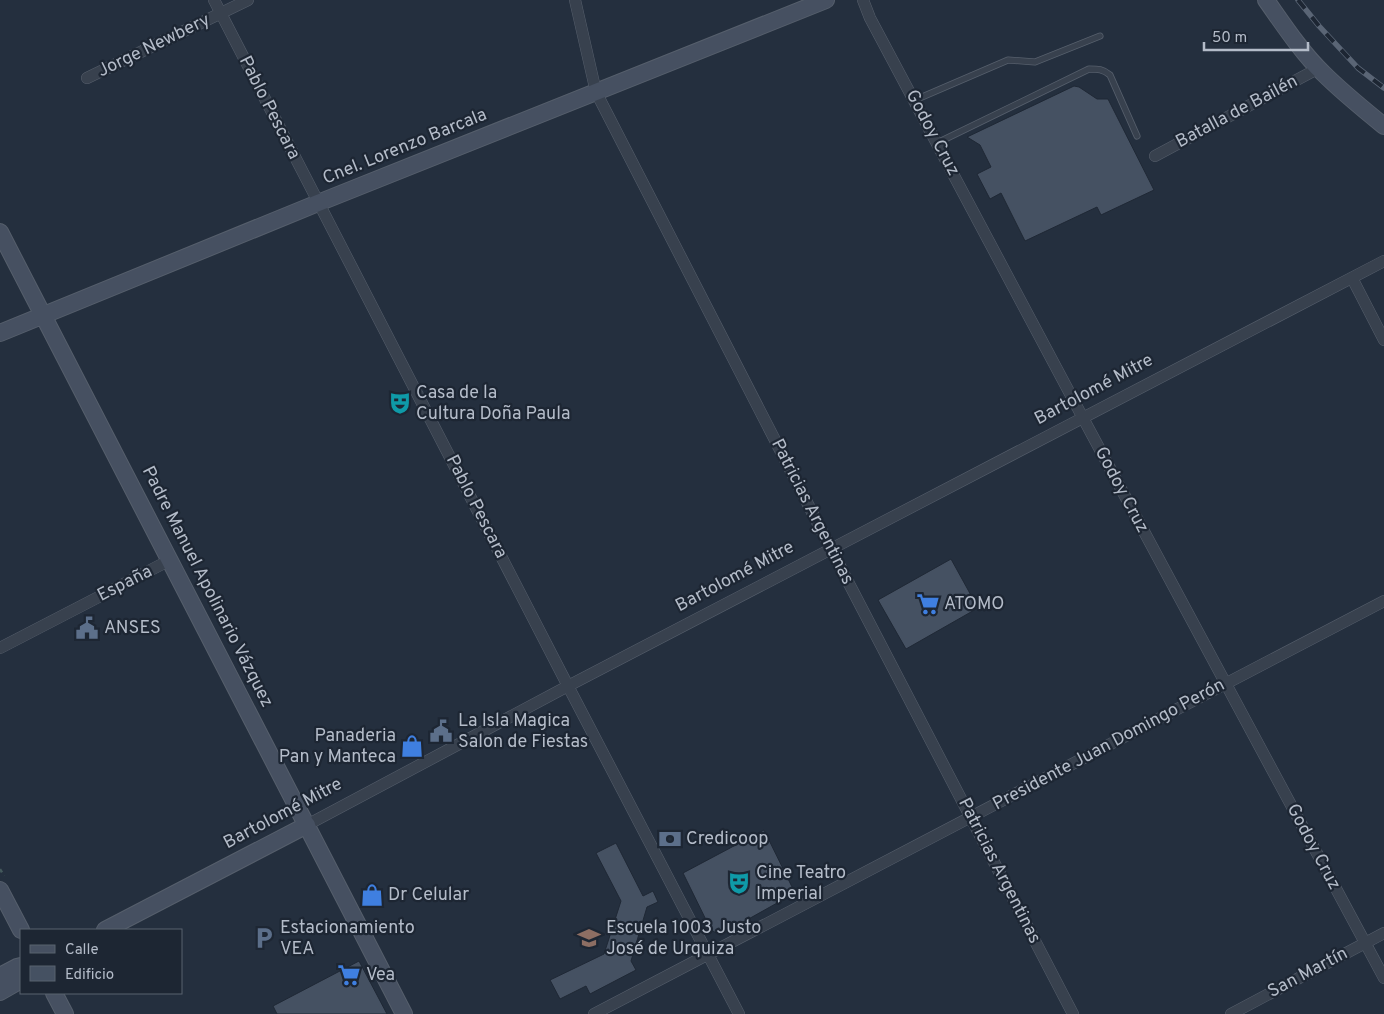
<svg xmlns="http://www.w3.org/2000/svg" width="1384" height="1014" font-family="Overpass,sans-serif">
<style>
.building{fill:#455162;stroke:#1f2835}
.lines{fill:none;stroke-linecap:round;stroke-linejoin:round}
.lane-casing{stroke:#565f6c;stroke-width:7}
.street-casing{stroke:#565f6c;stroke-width:12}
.secondary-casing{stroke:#565f6c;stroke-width:18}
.path{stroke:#44595c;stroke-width:2.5;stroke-dasharray:4 4;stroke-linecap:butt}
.lane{stroke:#38414e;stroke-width:5.5}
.street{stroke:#38414e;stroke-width:11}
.secondary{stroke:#465061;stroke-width:16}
.rail-casing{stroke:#5a6575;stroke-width:5.5}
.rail{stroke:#1d2633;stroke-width:4;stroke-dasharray:11;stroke-linecap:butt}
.labels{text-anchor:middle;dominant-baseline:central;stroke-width:4.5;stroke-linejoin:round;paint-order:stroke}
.street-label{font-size:18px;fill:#b4bcc9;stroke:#1d2633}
.poi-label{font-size:18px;fill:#b4bcc9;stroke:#1d2633;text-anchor:start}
</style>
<rect width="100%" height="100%" fill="#242f3e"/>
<!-- building -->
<path class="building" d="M1074 86 1079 87 1097 99H1108L1154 190 1101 215 1097 207 1025 241 1001 193 990 199 977 174 991 167 980 145 967 137Z
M951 559 978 608 906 649 878 600Z
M764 830 795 893 720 935 711 930 683 873Z
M616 843 643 896 653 891 658 902 647 907 631 961 636 970 590 994 586 986 560 999 550 980 604 954 621 901 596 853Z
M359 961 387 1014H277L273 1006Z"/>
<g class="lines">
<defs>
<path id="lane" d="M915 100 1008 60 1035 62 1100 36
M937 143 1089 69C1098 69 1103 69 1110 75L1137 136"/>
<path id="street" d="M214 0 568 686 739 1014
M575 0 596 92 831 549 1073 1014
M863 0 870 18 1083 418 1384 978
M87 78 248 0
M1155 156 1319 68
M1352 278 1384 340
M0 648 170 560
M307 825 568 686 1384 261
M594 1014 1384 601
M1231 1014 1384 933"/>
<path id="secondary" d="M1266 0C1283 24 1302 53 1323 73 1342 92 1363 109 1384 126
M0 232 404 1014
M0 333 318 203 826 0
M0 890 21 930
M105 930 307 825
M0 976 17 967 21 966
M0 992 21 980
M54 993 65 1014"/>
</defs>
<!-- lane casing -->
<use href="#lane" class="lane-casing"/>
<!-- street casing -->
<use href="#street" class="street-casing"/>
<!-- secondary casing -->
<use href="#secondary" class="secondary-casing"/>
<!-- path -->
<path class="path" d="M0 869 4 876"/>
<!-- lane -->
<use href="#lane" class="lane"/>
<!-- street -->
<use href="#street" class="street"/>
<!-- secondary -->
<use href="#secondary" class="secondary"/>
<defs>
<path id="rail" d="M1298 0 1319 26 1358 68 1384 88"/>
</defs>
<!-- rail casing -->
<use href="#rail" class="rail-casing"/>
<!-- rail -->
<use href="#rail" class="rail"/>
</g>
<!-- icons -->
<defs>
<symbol id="theatre-bare" viewBox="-9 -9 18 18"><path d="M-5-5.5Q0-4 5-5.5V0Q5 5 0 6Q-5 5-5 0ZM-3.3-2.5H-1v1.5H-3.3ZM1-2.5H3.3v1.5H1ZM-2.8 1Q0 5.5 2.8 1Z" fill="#0f9aa8" stroke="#1d2633" stroke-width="2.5" paint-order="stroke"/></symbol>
<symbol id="supermarket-bare" viewBox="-9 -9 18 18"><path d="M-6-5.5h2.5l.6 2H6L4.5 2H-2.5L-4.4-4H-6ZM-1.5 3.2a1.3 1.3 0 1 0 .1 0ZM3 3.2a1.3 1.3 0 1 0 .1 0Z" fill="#3f7fe0" stroke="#1d2633" stroke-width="2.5" paint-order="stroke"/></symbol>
<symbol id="civic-bare" viewBox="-9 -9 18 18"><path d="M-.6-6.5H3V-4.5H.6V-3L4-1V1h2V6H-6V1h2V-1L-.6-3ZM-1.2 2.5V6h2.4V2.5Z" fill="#5c6f8a" stroke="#1d2633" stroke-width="2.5" paint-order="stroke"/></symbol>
<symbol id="shop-bare" viewBox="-9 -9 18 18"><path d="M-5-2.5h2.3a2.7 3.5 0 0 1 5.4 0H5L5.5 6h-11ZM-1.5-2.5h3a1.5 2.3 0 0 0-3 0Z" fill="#3f7fe0" stroke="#1d2633" stroke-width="2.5" paint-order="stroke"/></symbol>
<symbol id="bank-bare" viewBox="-9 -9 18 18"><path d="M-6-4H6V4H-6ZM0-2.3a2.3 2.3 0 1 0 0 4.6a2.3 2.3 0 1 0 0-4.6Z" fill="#5c6f8a" stroke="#1d2633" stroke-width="2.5" paint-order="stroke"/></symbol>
<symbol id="parking-bare" viewBox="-9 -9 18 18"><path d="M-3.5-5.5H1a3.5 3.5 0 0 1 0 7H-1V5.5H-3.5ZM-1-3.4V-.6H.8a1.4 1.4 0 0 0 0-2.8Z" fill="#5c6f8a" stroke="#1d2633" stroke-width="2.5" paint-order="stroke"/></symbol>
<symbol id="school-bare" viewBox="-9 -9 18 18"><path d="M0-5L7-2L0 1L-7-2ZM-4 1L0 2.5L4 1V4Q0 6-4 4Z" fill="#8d6e63" stroke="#1d2633" stroke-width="2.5" paint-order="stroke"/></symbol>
</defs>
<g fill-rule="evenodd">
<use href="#theatre-bare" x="384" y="387" width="32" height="32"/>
<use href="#supermarket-bare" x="912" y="588" width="32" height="32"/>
<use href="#civic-bare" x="71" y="612" width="32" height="32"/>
<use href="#civic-bare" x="425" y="715" width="32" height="32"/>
<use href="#shop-bare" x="396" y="730" width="32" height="32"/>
<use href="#bank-bare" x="654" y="823" width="32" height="32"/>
<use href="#theatre-bare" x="723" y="867" width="32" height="32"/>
<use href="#shop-bare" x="356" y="879" width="32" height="32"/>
<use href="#parking-bare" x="248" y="922" width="32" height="32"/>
<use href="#school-bare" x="573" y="922" width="32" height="32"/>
<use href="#supermarket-bare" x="333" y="959" width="32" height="32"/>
</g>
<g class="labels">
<!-- street labels -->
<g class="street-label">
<text transform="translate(154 46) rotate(-26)">Jorge Newbery</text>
<text transform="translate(269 108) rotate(63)">Pablo Pescara</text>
<text transform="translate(1237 112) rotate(-28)">Batalla de Bailén</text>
<text transform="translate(932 133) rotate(62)">Godoy Cruz</text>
<text transform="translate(405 147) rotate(-22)">Cnel. Lorenzo Barcala</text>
<text transform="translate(1094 390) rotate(-28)">Bartolomé Mitre</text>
<text transform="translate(1121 490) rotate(62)">Godoy Cruz</text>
<text transform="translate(476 507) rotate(63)">Pablo Pescara</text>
<text transform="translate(812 512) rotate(63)">Patricias Argentinas</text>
<text transform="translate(735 577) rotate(-28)">Bartolomé Mitre</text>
<text transform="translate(125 584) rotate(-27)">España</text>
<text transform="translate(207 587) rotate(63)">Padre Manuel Apolinario Vázquez</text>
<text transform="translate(1109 745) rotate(-28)">Presidente Juan Domingo Perón</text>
<text transform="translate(283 814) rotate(-28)">Bartolomé Mitre</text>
<text transform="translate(1313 847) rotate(62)">Godoy Cruz</text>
<text transform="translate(999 871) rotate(63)">Patricias Argentinas</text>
<text transform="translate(1308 973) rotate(-28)">San Martín</text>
</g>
<!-- poi labels -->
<g class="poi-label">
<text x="416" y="393">Casa de la<tspan x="416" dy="21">Cultura Doña Paula</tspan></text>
<text x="944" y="604">ATOMO</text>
<text x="104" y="628">ANSES</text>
<text x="458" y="721">La Isla Magica<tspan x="458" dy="21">Salon de Fiestas</tspan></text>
<text x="396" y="736" text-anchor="end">Panaderia<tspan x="396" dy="21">Pan y Manteca</tspan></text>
<text x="686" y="839">Credicoop</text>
<text x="756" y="873">Cine Teatro<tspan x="756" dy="21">Imperial</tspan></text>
<text x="388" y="895">Dr Celular</text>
<text x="280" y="928">Estacionamiento<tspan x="280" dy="21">VEA</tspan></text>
<text x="606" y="928">Escuela 1003 Justo<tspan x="606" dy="21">José de Urquiza</tspan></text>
<text x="366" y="975">Vea</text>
</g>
</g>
<!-- legend -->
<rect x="20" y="929" width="162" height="65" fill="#1d2633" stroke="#59626f"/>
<rect x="30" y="945" width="25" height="8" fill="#465061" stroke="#59626f"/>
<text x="65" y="954" font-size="15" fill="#b4bcc9">Calle</text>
<rect x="30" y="966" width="25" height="15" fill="#455162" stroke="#59626f"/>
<text x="65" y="979" font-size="15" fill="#b4bcc9">Edificio</text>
<!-- scale -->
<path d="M1204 42v8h104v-8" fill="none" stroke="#b4bcc9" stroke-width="2.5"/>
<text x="1212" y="42" font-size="15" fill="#b4bcc9" stroke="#1d2633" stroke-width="4" paint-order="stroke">50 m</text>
</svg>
